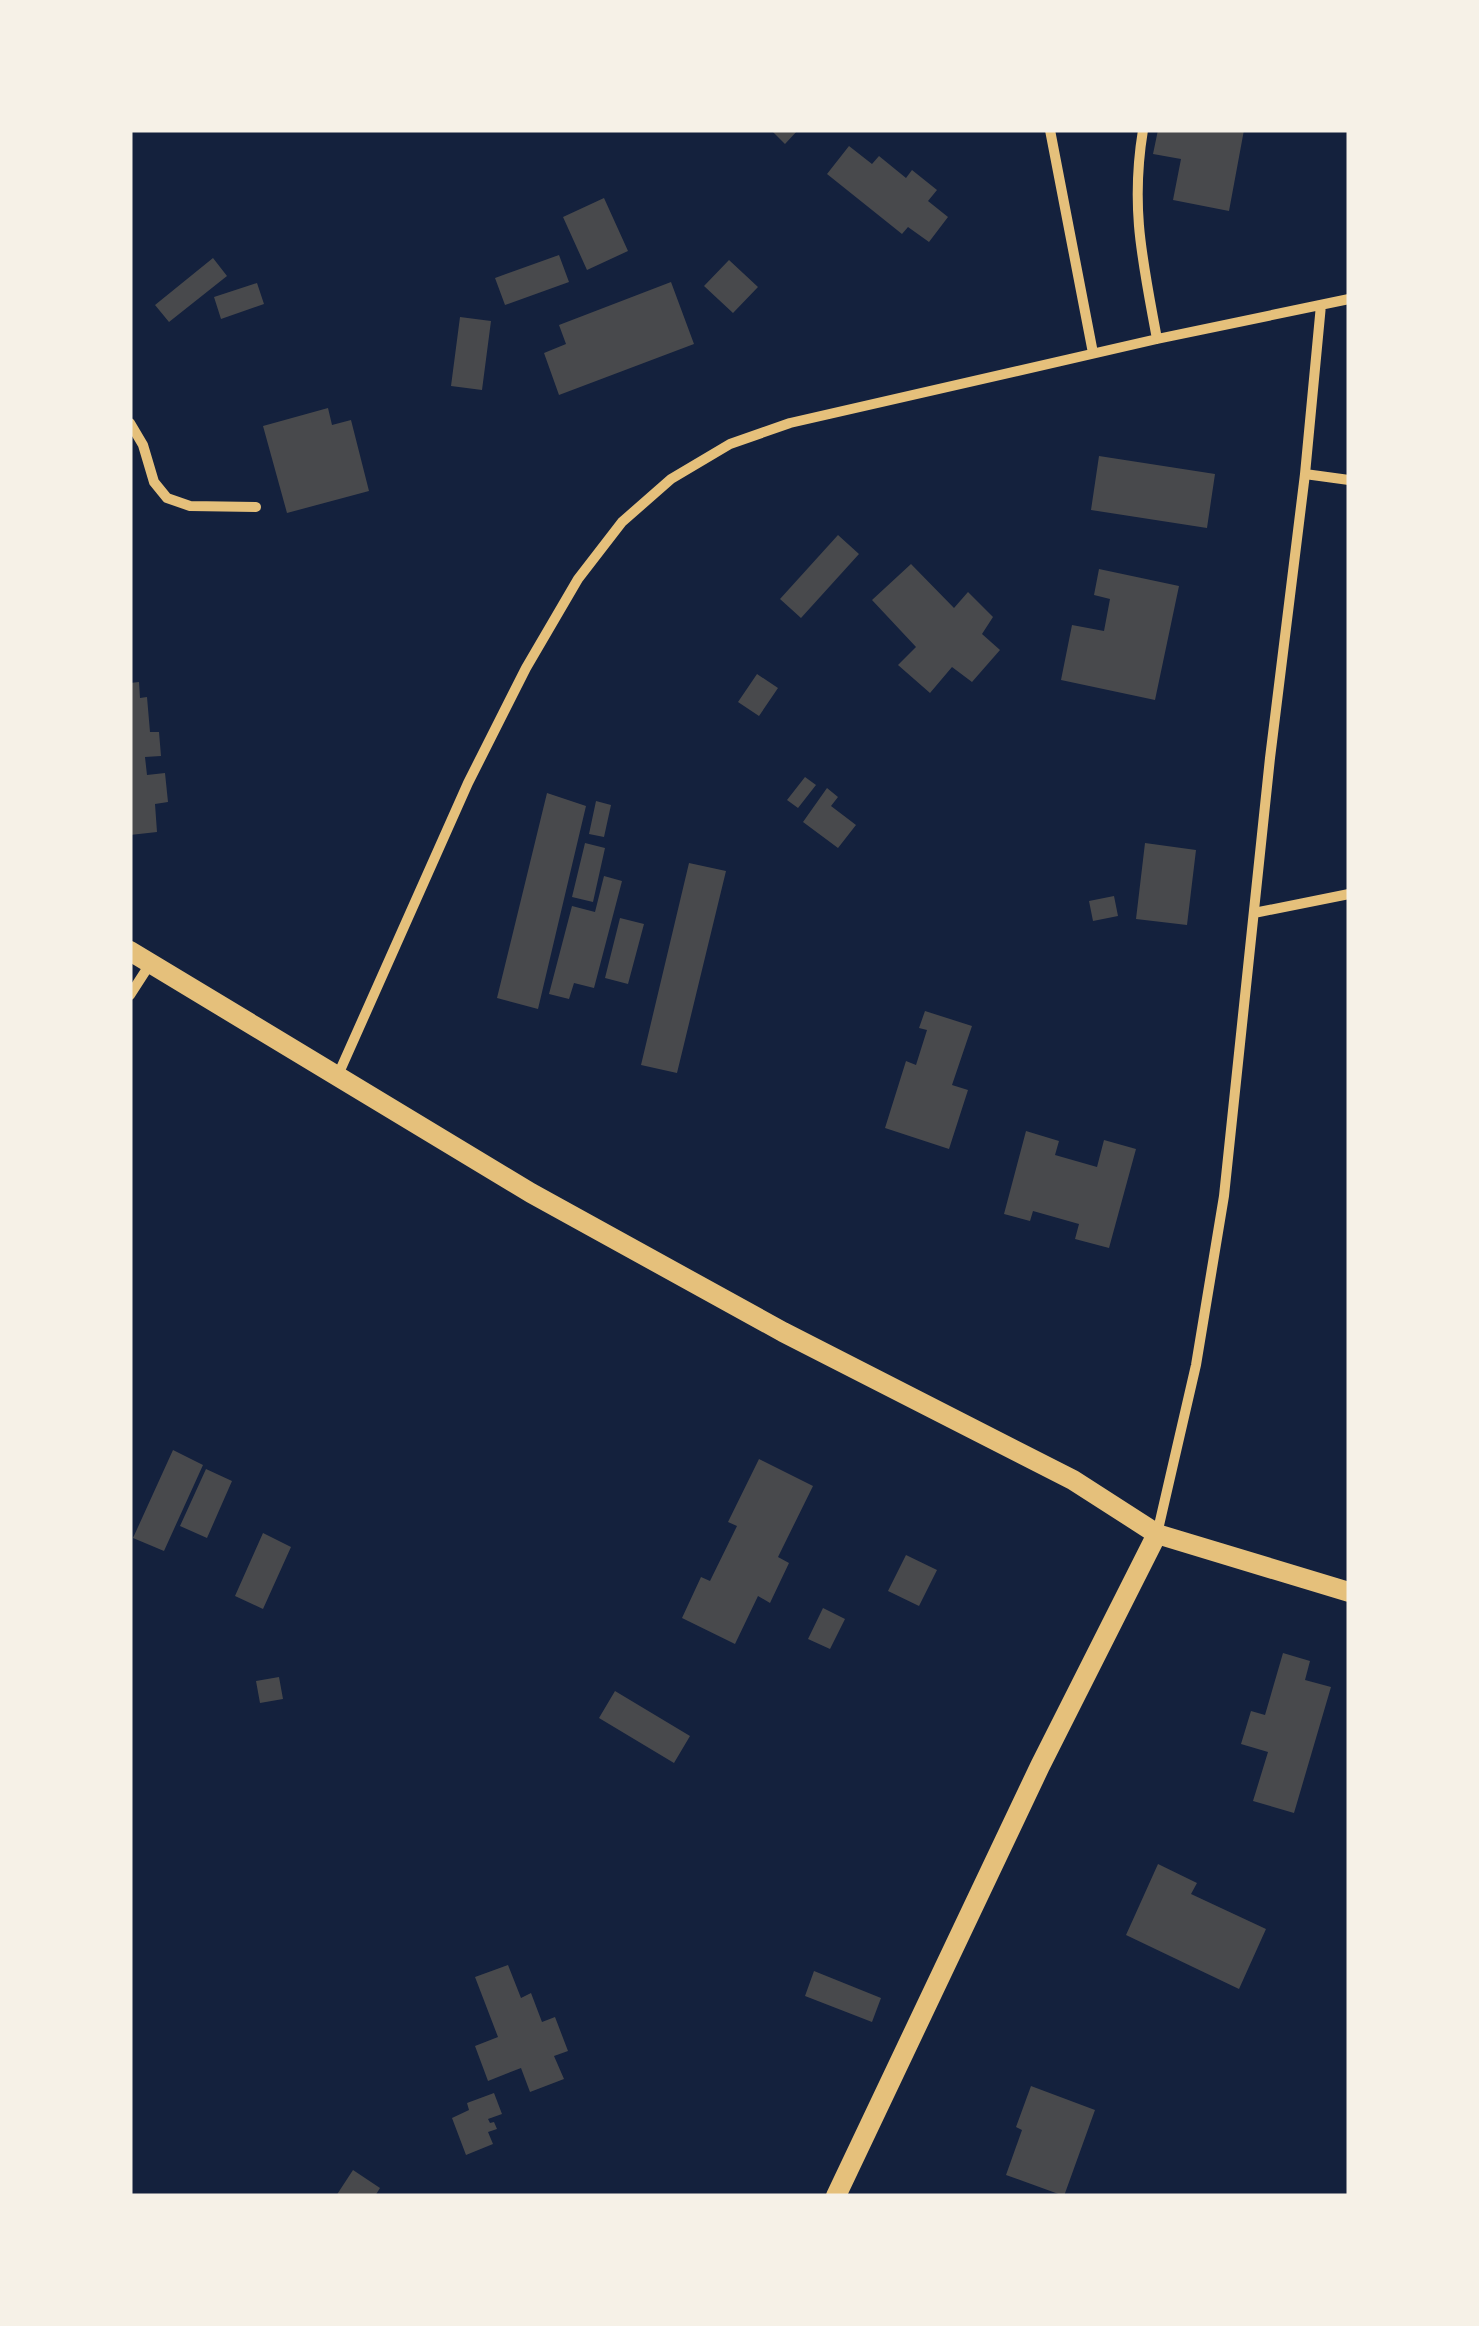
<svg xmlns="http://www.w3.org/2000/svg" width="1479" height="2326" font-family="Lato,sans-serif">
<style>
.building{fill:#48494c}
.lines{fill:none;stroke-linecap:round;stroke-linejoin:round}
.minor{stroke:#e5c07b;stroke-width:10}
.secondary{stroke:#e5c07b;stroke-width:20}
</style>
<rect width="100%" height="100%" fill="#14213d"/>
<!-- building -->
<path class="building" d="M771 130H798L785 144Z
M1158 130H1244L1229 211 1173 200 1181 159 1153 154Z
M849 146 872 164 879 156 906 178 912 170 937 190 928 201 948 217 929 242 908 227 902 234 827 174Z
M604 198 628 251 587 270 563 217Z
M559 255 569 282 505 305 495 278Z
M213 258 227 276 169 322 155 305Z
M729 260 758 287 733 313 704 286Z
M671 282 694 344 559 395 544 353 566 344 559 325Z
M257 283 264 304 221 319 214 297Z
M460 317 491 321 482 390 451 386Z
M328 408 332 425 351 420 369 491 287 513 263 426Z
M1099 456 1215 474 1207 528 1091 510Z
M838 535 859 554 801 618 780 599Z
M911 564 954 608 968 592 993 617 982 634 1000 650 972 682 952 667 930 693 898 665 916 647 872 600Z
M1099 569 1179 586 1155 700 1061 680 1072 625 1104 631 1110 599 1094 595Z
M757 674 778 688 759 716 738 702Z
M139 682 140 698 147 697 150 732H159L161 756 145 757 147 775 165 773 168 802 155 804 157 832 130 835V683Z
M805 777 816 785 798 808 787 800Z
M827 788 838 797 831 806 856 825 838 848 803 822Z
M547 793 586 806 538 1009 497 998Z
M596 801 611 805 604 837 589 834Z
M585 843 605 848 593 902 572 897Z
M1145 843 1196 850 1187 925 1136 919Z
M689 863 726 871 677 1073 641 1065Z
M604 876 622 881 594 988 574 983 569 999 549 994 572 906 595 912Z
M1114 896 1118 916 1093 921 1089 901Z
M620 918 644 924 628 984 605 978Z
M925 1011 972 1026 952 1085 968 1090 949 1149 885 1128 906 1061 916 1065 927 1030 919 1028Z
M1026 1131 1059 1141 1055 1155 1097 1167 1104 1140 1136 1149 1109 1248 1075 1239 1079 1224 1033 1211 1030 1221 1004 1214Z
M173 1450 203 1465 164 1551 133 1538Z
M759 1459 813 1486 778 1557 789 1563 770 1603 758 1596 735 1644 682 1618 701 1577 710 1581 737 1526 728 1522Z
M206 1469 232 1481 207 1538 180 1526Z
M263 1533 291 1547 263 1609 235 1596Z
M906 1555 937 1570 919 1606 888 1591Z
M823 1608 845 1619 830 1649 808 1639Z
M1283 1653 1310 1661 1305 1680 1331 1687 1294 1813 1253 1801 1268 1752 1241 1744 1251 1711 1265 1715Z
M279 1677 283 1699 260 1703 256 1681Z
M615 1691 690 1736 674 1763 599 1718Z
M1158 1864 1197 1883 1191 1894 1266 1929 1239 1989 1126 1935Z
M508 1965 521 1998 531 1993 542 2022 555 2017 568 2051 554 2056 564 2079 530 2092 521 2068 488 2081 475 2046 498 2037 475 1977Z
M814 1971 881 1998 872 2022 805 1996Z
M1031 2086 1095 2110 1064 2196 1006 2175 1022 2130 1016 2127Z
M494 2093 502 2114 488 2119 490 2123 494 2122 497 2129 488 2132 493 2144 466 2155 452 2118 469 2110 467 2103Z
M353 2170 380 2188 375 2196H336Z"/>
<g class="lines">
<!-- minor -->
<path class="minor" d="M1050 130 1093 353
M1143 130C1130 209 1143 262 1157 339
M130 423 143 445 154 482 167 498 190 506 256 507
M1305 474 1349 480
M1254 913 1349 894
M130 995 150 964
M338 1075 468 783 526 668 578 579 622 522 671 479 730 444 790 423 1157 339 1349 299
M1157 1534 1196 1365 1224 1196 1270 758 1305 474 1321 305"/>
<!-- secondary -->
<path class="secondary" d="M130 951 531 1193 783 1332 1073 1480 1157 1534 1349 1592
M836 2196 1040 1766 1157 1534"/>
</g>
<!-- border -->
<rect width="1479" height="2326" fill="none" stroke="#f6f1e7" stroke-width="265"/>
</svg>
